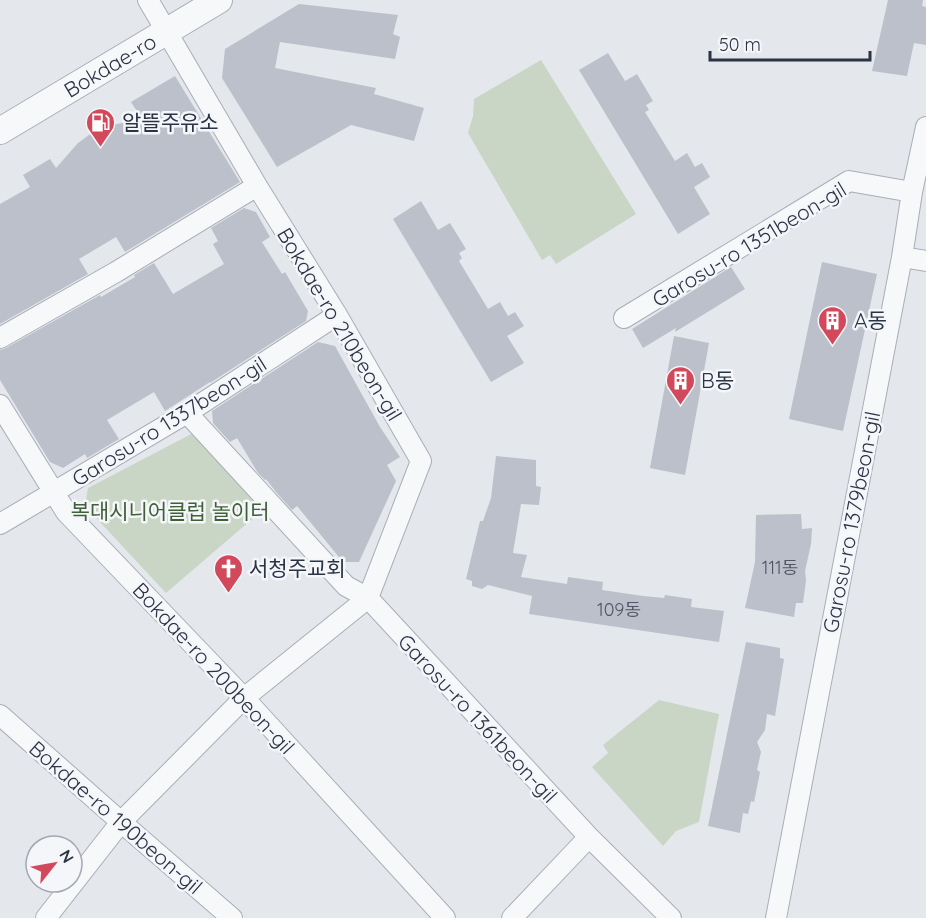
<svg xmlns="http://www.w3.org/2000/svg" width="926" height="918" font-family="Quicksand,'Noto Sans KR',sans-serif">
<style>
.green{fill:#c9d6c5}
.building{fill:#bbc0ca}
.lines{fill:none;stroke-linecap:round;stroke-linejoin:round}
.minor-casing{stroke:#a9aeb7;stroke-width:22}
.tertiary-casing{stroke:#a9aeb7;stroke-width:28}
.minor{stroke:#f7f8fa;stroke-width:20}
.tertiary{stroke:#f7f8fa;stroke-width:26}
.labels{text-anchor:middle;dominant-baseline:central;stroke-width:5;stroke-linejoin:round;paint-order:stroke}
.number-label{font-size:18px;fill:#4f5766}
.street-label{font-size:21px;fill:#2b3445;stroke:#f4f6f9}
.poi-label{font-size:21px;fill:#2b3445;stroke:#f4f6f9;text-anchor:start}
.park-label{font-size:21px;fill:#3f6138;stroke:#f4f6f9}
</style>
<rect width="100%" height="100%" fill="#e4e7ec"/>
<!-- green -->
<path class="green" d="M541 60 636 214 556 264 550 255 542 260 468 133 473 116 474 99Z
M197 431 265 508 166 593 85 506 88 488Z
M659 700 719 714 699 822 676 831 663 846 592 767 608 753 603 745Z"/>
<!-- building -->
<path class="building" d="M888 0H923L922 6 926 7V45L914 43 907 76 872 71Z
M299 4 398 15 393 34 400 37 395 59 280 42 275 68 376 88 374 94 424 108 414 141 351 125 277 167 222 78 225 49Z
M608 53 625 81 637 74 653 101 646 105 649 110 645 112 675 161 687 153 695 167 702 163 710 177 694 187 710 214 678 234 579 70Z
M175 76 240 182 125 252 116 237 79 259 88 274 0 324V204L30 187 23 175 50 159 56 168 78 143 89 135 100 129 112 125 142 119 131 102Z
M421 201 438 230 450 223 466 249 459 253 462 258 459 261 488 309 500 302 508 316 515 312 524 326 507 336 524 363 491 382 393 219Z
M244 208 256 212 270 237 262 242 282 274 285 272 308 311 306 321 210 383V382L165 411 154 392 107 420 119 439 87 458 85 454 63 468 50 462 0 380V350L6 348 100 295 101 297 135 277 134 275 154 263 173 294 224 264 213 244 218 241 211 228Z
M822 262 877 274 843 431 789 419Z
M731 267 745 289 675 332 676 328 643 348 632 329Z
M674 336 709 343 685 475 650 468Z
M318 342 335 346 380 427 400 457 387 465 396 481 359 562H343L297 506 292 510 276 492 266 479 265 480 258 473 237 438 230 442 213 423 212 411Z
M496 456 536 460V486L541 487 539 505 521 504 513 553 527 555 521 577 567 584 568 577 603 582 602 590 643 596 664 598 665 595 692 599 691 607 724 611 719 642 529 614 532 596 488 585 482 589 472 586V581L466 579 480 521H483L491 498Z
M801 514 802 529 812 528 811 544 805 571 806 581 803 603H796L794 617 745 608 755 562 756 515Z
M746 642 780 648V658L784 659 775 716 767 714 765 730 757 742 761 752 757 770 760 772 754 802 751 801 748 814 743 813 740 833 708 826Z"/>
<g class="lines">
<defs>
<path id="minor" d="M902 257 926 261
M624 318 849 181 912 192
M0 338 116 272 257 186
M0 405 66 512 244 698 445 918
M187 413 346 586 368 598 589 837 671 918
M0 524 187 413 337 315
M0 715 121 822 232 918
M46 918 121 822 244 698 368 598 421 461 337 315 257 186 148 0
M512 918 589 837
M776 918 902 257 912 192 926 127"/>
<g id="tertiary">
<path id="s1" d="M0 131 219 0"/>
</g>
</defs>
<!-- minor casing -->
<use href="#minor" class="minor-casing"/>
<!-- tertiary casing -->
<use href="#tertiary" class="tertiary-casing"/>
<!-- minor -->
<use href="#minor" class="minor"/>
<!-- tertiary -->
<use href="#tertiary" class="tertiary"/>
</g>
<!-- icons -->
<defs>
<symbol id="fuel-pin" viewBox="-11 -11 22 30"><path d="M0 17L-7.5 6A9.5 9.5 0 1 1 7.5 6Z" fill="#d1495b" stroke="#f4f6f9"/><path d="M-5.5-6h7V0h2V4h1.3V-2.5L3-4.5l.8-.8L6-3V5H2.5V1h-1V6h-7ZM-4.2-4.7v3.2H.2V-4.7Z" fill="#fff"/></symbol>
<symbol id="building-pin" viewBox="-11 -11 22 30"><path d="M0 17L-7.5 6A9.5 9.5 0 1 1 7.5 6Z" fill="#d1495b" stroke="#f4f6f9"/><path d="M-4-6H4V6H1V3H-1V6H-4ZM-2.5-4.3h1.7v1.8h-1.7ZM.8-4.3h1.7v1.8H.8ZM-2.5-1h1.7V.8h-1.7ZM.8-1h1.7V.8H.8Z" fill="#fff"/></symbol>
<symbol id="church-pin" viewBox="-11 -11 22 30"><path d="M0 17L-7.5 6A9.5 9.5 0 1 1 7.5 6Z" fill="#d1495b" stroke="#f4f6f9"/><path d="M-1.2-6h2.4v3.5h3.3v2.4h-3.3V6h-2.4V-.1h-3.3v-2.4h3.3Z" fill="#fff"/></symbol>
</defs>
<g fill-rule="evenodd">
<use href="#fuel-pin" x="84" y="106" width="33" height="45"/>
<use href="#building-pin" x="816" y="304" width="33" height="45"/>
<use href="#building-pin" x="664" y="364" width="33" height="45"/>
<use href="#church-pin" x="212" y="552" width="33" height="45"/>
</g>
<g class="labels">
<!-- number labels -->
<g class="number-label">
<text x="780" y="567">111동</text>
<text x="619" y="609">109동</text>
</g>
<!-- street labels -->
<g class="street-label">
<text stroke="none"><textPath href="#s1" startOffset="128">Bokdae-ro</textPath></text>
<text transform="translate(749 244) rotate(-31)">Garosu-ro 1351beon-gil</text>
<text transform="translate(340 324) rotate(59)">Bokdae-ro 210beon-gil</text>
<text transform="translate(169 421) rotate(-32)">Garosu-ro 1337beon-gil</text>
<text transform="translate(851 522) rotate(-79)">Garosu-ro 1379beon-gil</text>
<text transform="translate(214 668) rotate(47)">Bokdae-ro 200beon-gil</text>
<text transform="translate(478 718) rotate(47)">Garosu-ro 1361beon-gil</text>
<text transform="translate(116 817) rotate(41)">Bokdae-ro 190beon-gil</text>
</g>
<!-- poi labels -->
<g class="poi-label">
<text x="122" y="122">알뜰주유소</text>
<text x="854" y="320">A동</text>
<text x="701" y="380">B동</text>
<text x="249" y="568">서청주교회</text>
</g>
<!-- park labels -->
<g class="park-label">
<text x="170" y="511">복대시니어클럽 놀이터</text>
</g>
</g>
<!-- north arrow -->
<g transform="translate(54 864) rotate(59)"><circle r="28" fill="#f4f6f9" stroke="#a4a8b1" stroke-width="1.5"/>
<path d="M0-4.5L10 22L0 15L-10 22Z" fill="#d1495b"/>
<text y="-9" font-size="16" font-weight="bold" text-anchor="middle" fill="#2b3445">N</text>
</g>
<!-- scale -->
<path d="M710 51v9h160v-9" fill="none" stroke="#2b3445" stroke-width="3"/>
<text x="719" y="51" font-size="18" fill="#2b3445" stroke="#f4f6f9" stroke-width="4.5" paint-order="stroke">50 m</text>
</svg>
